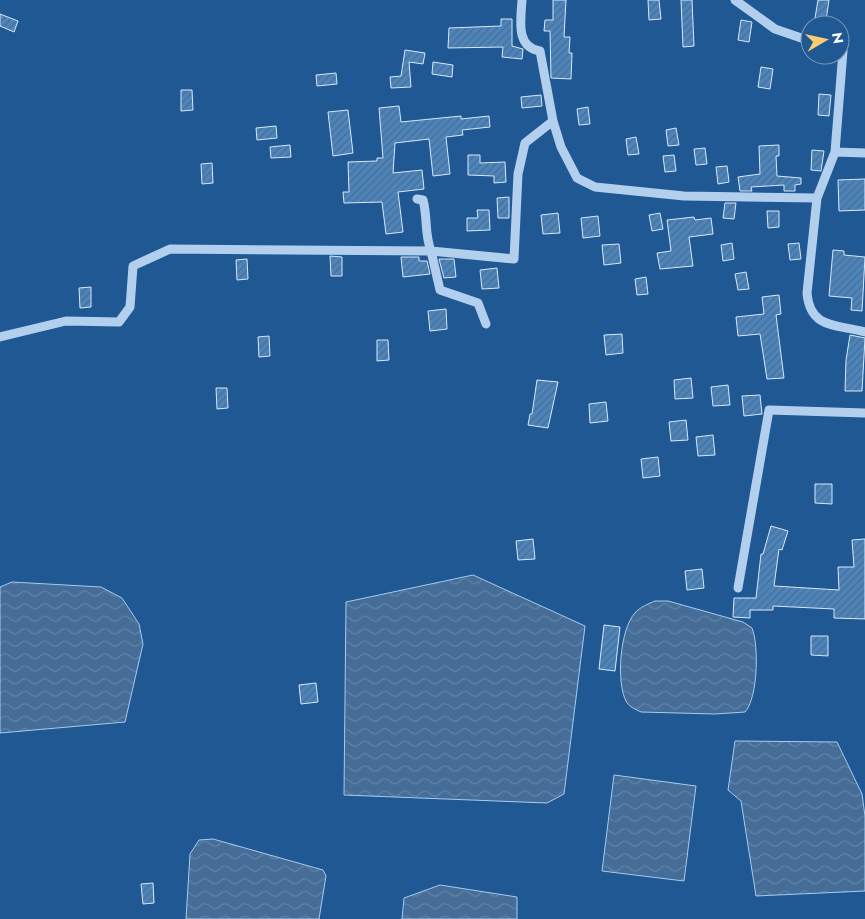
<svg xmlns="http://www.w3.org/2000/svg" width="865" height="919" font-family="Jost,sans-serif">
<style>
.water{fill:url(#water-waves);stroke:#a5ccef}
.building{fill:url(#building-hatch);stroke:#d8e9fa}
.lines{fill:none;stroke-linecap:round;stroke-linejoin:round}
.minor{stroke:#b2d0ee;stroke-width:9}
</style>
<defs>
<pattern id="water-waves" width="16" height="10" patternUnits="userSpaceOnUse" patternTransform="scale(1.25)"><rect width="16" height="10" fill="#456d97"/><path d="M0 5q4-4 8 0t8 0" fill="none" stroke="#6183a7"/></pattern>
<pattern id="building-hatch" width="6" height="6" patternUnits="userSpaceOnUse" patternTransform="scale(1.25)"><rect width="6" height="6" fill="#4c84bb"/><path d="M-1 1l2-2M0 6l6-6M5 7l2-2" fill="none" stroke="#4c6e8f"/></pattern>
</defs>
<rect width="100%" height="100%" fill="#1f5893"/>
<!-- water -->
<path class="water" d="M473 575 585 626 564 794 547 803 344 795 346 602Z
M12 582 101 587 122 598 139 624 143 644 125 722 0 733V587Z
M655 601H668L743 622 752 628C759 645 758 698 745 712L715 714 641 712C635 709 629 707 626 701 616 682 620 629 635 613 640 607 648 604 655 601Z
M735 741 837 742 862 794 865 816V891L756 896 741 801 728 790Z
M614 775 696 786 684 881 602 871Z
M213 839 323 870 326 876 319 919H186L190 854 199 840Z
M440 885 517 897V919H402L404 898Z"/>
<!-- building -->
<path class="building" d="M553 0H566L564 37H570L569 53H572L571 79 551 78 550 31H544L545 20H553Z
M648 0H659L661 19 649 20Z
M681 0H692L694 46 683 47Z
M818 0H829L826 20 815 18Z
M0 14 18 21 14 32 0 26Z
M501 19H512V46L523 49 522 59 502 57 503 47 448 48 449 28 501 26Z
M741 20 752 22 749 42 738 40Z
M405 50 425 53 423 64 409 62 411 87 391 88 390 77 401 76Z
M433 62 453 65 452 77 432 74Z
M761 67 773 69 770 89 758 87Z
M336 73 337 84 317 86 316 75Z
M181 90H192L193 110 181 111Z
M819 94 831 95 829 116 818 115Z
M541 95 542 106 522 108 521 97Z
M399 106 401 122 461 116V119L489 116 490 127 462 130 463 135 446 137 450 174 433 176 429 139 395 143 393 173 422 170 424 189 398 192 403 232 386 234 382 202 344 203 343 192H349L348 162 377 161V158H383L379 108Z
M588 107 590 124 579 125 577 109Z
M348 110 353 153 333 156 328 112Z
M276 126 277 138 257 140 256 128Z
M676 128 679 145 668 146 666 130Z
M636 137 639 154 628 155 626 139Z
M290 145 291 157 271 158 270 147Z
M779 145V156H776L777 176 801 178V184L795 185V191H784V185L751 187 752 191H740L738 177 760 174 759 146Z
M705 148 707 164 696 165 694 149Z
M812 150 824 151 821 171 811 170Z
M468 155H480V163L505 162 506 182 494 183V176L468 175Z
M674 155 676 171 665 172 663 156Z
M212 163 213 183 202 184 201 164Z
M727 166 729 182 718 184 716 167Z
M865 179V210L839 211 838 180Z
M509 197V218H498L497 198Z
M725 203H736L734 219 723 218Z
M477 210H489L490 230 467 231V218H478Z
M767 211H779V227L768 228Z
M558 213 560 233 543 234 541 215Z
M660 213 663 229 652 231 649 215Z
M598 216 600 236 583 238 581 218Z
M694 217 695 220 711 218 713 234 689 237 693 266 660 269 657 253 671 251 667 220Z
M732 243 734 259 723 261 721 245Z
M799 243 801 259 790 260 788 244Z
M619 244 621 263 604 265 602 245Z
M833 250 844 251V255L865 257 862 311 851 310 852 298 829 296Z
M330 256 342 257V276H331Z
M401 257H419V261H427L430 274 403 277Z
M247 259 248 279 237 280 236 260Z
M439 259H454L456 277 444 278Z
M497 268 499 288 482 289 480 270Z
M746 272 749 289 738 290 735 274Z
M646 277 648 294 637 295 635 279Z
M91 287V307L80 308 79 288Z
M779 295 781 314 776 315 784 378 767 379 760 334 738 336 736 317 764 314 762 297Z
M446 309 447 329 430 331 428 311Z
M622 334 623 353 606 355 604 335Z
M850 335 865 338 862 391H845L846 360Z
M269 336 270 356 259 357 258 337Z
M377 340H388L389 360 377 361Z
M691 378 693 398 675 399 674 380Z
M537 380 558 382 548 428 528 425 530 414H532Z
M728 385 730 405 713 406 711 387Z
M216 388H227L228 408 217 409Z
M760 395 762 414 744 416 742 396Z
M606 402 608 421 590 423 589 404Z
M686 420 688 440 671 441 669 422Z
M713 435 715 455 698 456 696 437Z
M658 457 660 476 643 478 641 459Z
M815 484H832V504L815 503Z
M771 526 788 531 782 550 779 549 774 586 839 590 838 567H854L852 540 865 539V619L834 618V609L773 606V610H750V618L733 617 734 598H756L761 554H763Z
M533 539 535 559 518 560 516 541Z
M702 569 704 588 687 590 685 571Z
M604 625 620 627 615 671 599 669Z
M811 636H828V656L811 655Z
M316 683 318 702 301 704 299 685Z
M153 883 154 903 143 904 141 884Z"/>
<g class="lines">
<!-- minor -->
<path class="minor" d="M522 0C521 19 515 47 540 51L553 121 561 147 577 178 595 187 684 196 817 198
M735 0 775 29 810 41
M840 50 843 51 835 152 817 198 807 293C810 329 836 324 865 332
M835 152 865 153
M417 199 423 200C428 219 424 232 431 251L514 259 518 174 525 143 553 121
M0 337 66 321 119 322 130 307 133 266 170 249 431 251 440 290 478 303 486 324
M738 588 769 410 865 413"/>
</g>
<!-- north arrow -->
<g transform="translate(825 40) rotate(81)"><circle r="24" fill="#1f5893" stroke="#799bbe"/>
<path d="M0-4L9 19L0 12L-9 19Z" fill="#fbcc72"/>
<text y="-8" font-size="14" font-weight="bold" text-anchor="middle" fill="#ffffff">N</text>
</g>
</svg>
